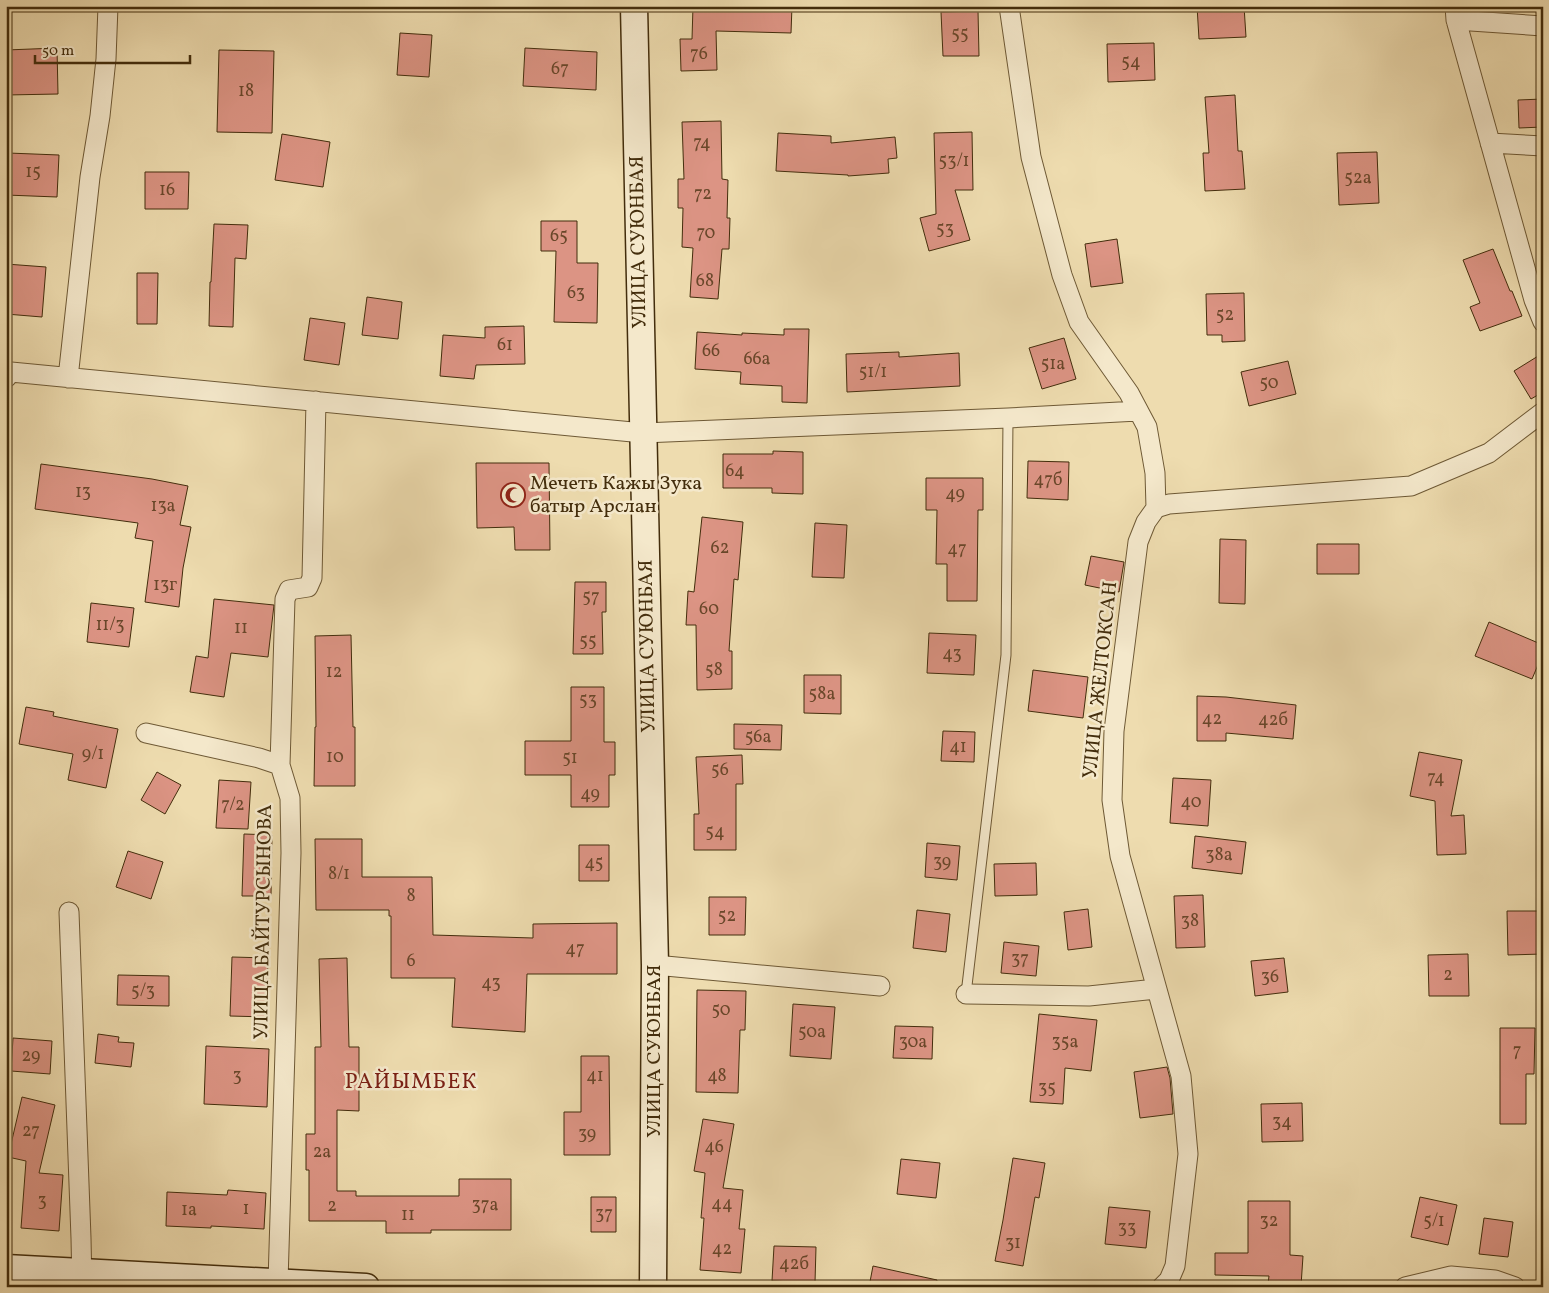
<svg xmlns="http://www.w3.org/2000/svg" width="1549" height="1293" font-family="Vollkorn,serif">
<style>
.building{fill:#dc9484;stroke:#432d0c}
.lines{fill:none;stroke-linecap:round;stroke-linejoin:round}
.lane-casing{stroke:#6e5935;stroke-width:11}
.street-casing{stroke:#6e5935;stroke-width:21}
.secondary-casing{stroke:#432d0c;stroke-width:29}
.lane{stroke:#f4e8cb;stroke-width:9}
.street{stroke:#f4e8cb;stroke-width:19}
.secondary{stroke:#f4e8cb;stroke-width:26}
.labels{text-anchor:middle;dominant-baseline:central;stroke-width:5;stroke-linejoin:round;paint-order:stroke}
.number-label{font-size:18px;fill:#69472a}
.street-label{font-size:20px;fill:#432d0c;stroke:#f4e8cb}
.poi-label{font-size:20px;fill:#432d0c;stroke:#f4e8cb;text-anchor:start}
.quarter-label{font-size:22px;letter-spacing:1px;fill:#7a1f14;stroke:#f4e8cb}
</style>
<rect width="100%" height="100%" fill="#eedcaf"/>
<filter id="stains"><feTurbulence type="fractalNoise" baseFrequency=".004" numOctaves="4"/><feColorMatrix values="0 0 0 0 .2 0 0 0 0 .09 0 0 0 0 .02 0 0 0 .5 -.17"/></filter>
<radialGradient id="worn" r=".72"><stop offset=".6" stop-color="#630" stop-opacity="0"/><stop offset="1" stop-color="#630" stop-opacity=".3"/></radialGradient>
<!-- building -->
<path class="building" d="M693 6H792L791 33 716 31 717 70 681 71 680 39H692Z
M1197 6H1244L1246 37 1199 39Z
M978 11 979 56H943L941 12Z
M400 33 432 35 429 77 397 75Z
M1154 43 1155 80 1108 82 1107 44Z
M57 48 58 94 6 95V50Z
M525 48 597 52 596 90 523 86Z
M219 50 274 51 272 133 217 132Z
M1235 95 1238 151H1242L1245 189 1205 191 1203 153H1209L1205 97Z
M1543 99V127L1519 128 1518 100Z
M721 121 722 179 728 180 727 218H730L729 249H722L718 299 690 297 693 248 682 247 683 208H678V179H684L682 122Z
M972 132 973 190H955L970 240 929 251 920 218 936 214 934 133Z
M778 133 831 136V143L895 137 897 158 888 159 889 173 848 176V175L776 171Z
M282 134 330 142 323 187 275 180Z
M1377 152 1379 203 1339 205 1337 153Z
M8 153 59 155 57 197 6 195Z
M145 172H189L188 209H145Z
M541 221H577V263H598L597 323 554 322 556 251H541Z
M214 224 248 225 246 259 235 258 233 327 209 326 210 282H211Z
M1117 239 1123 283 1091 287 1085 244Z
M1493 249 1510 291H1512L1522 316 1480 331 1470 307 1480 303 1463 260Z
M6 264 46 267 42 317 6 314Z
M137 273H158L157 324H137Z
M1244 293 1245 341 1222 342V335H1207L1206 294Z
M367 297 402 302 398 339 362 335Z
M310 318 345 323 339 365 304 360Z
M524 326 525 364 476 365 474 379 440 376 443 335 485 338V327Z
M784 329H809L807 403 782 402V386L740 384 741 372 695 369 697 332 742 335V333L784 335Z
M1064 338 1076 379 1042 389 1029 348Z
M899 352V357L959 353 960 386 847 392 846 354Z
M1543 353V392L1531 399 1514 371Z
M1288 361 1296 394 1249 406 1241 372Z
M773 451 803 452V494L772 493V488H723V454H773Z
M1028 461 1069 462 1068 500 1027 498Z
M476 463H549L550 550H515L514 527 477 528Z
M41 464 152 479 188 486 180 525 191 527 183 568 179 607 145 602 153 541 135 538 138 523 35 509Z
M926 478H983V510H978L977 601H947V564H936L937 510H926Z
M702 517 743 522 738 580 734 579 729 651H732V689L697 690 696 625H686L688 591 694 592Z
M815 523 847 525 844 578 812 577Z
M1220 539 1246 540 1245 604 1219 603Z
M1317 544H1359V574H1317Z
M1091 556 1124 562 1119 592 1085 585Z
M575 582H606V612H602L603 654H573Z
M214 599 274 605 268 657 231 653 224 697 190 692 196 656 208 658Z
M91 603 134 608 129 647 87 642Z
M1489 622 1543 645V653L1532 679 1475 656Z
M929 633 976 635 974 675 927 673Z
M351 635 353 727H355V786H314L315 727H316L315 636Z
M1033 670 1088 677 1083 718 1028 711Z
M804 675H841V714L804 713Z
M571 687H604V742H615V775H609V807H571V775H525V741H571Z
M1197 696 1226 697 1296 705 1293 739 1226 733V741H1197Z
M26 707 54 712 53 716 118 729 106 788 68 780 73 754 19 744Z
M734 724 782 725 781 750 734 749Z
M943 731 975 732 974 762 941 761Z
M1419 752 1462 760 1451 816 1464 815 1466 854 1437 855 1435 801 1410 796Z
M742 755 743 784H736V850H694V814H699L696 757Z
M157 772 181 785 165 814 141 800Z
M1173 778 1211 780 1208 826 1170 823Z
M219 780 251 782 248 829 216 828Z
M244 834 272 835 271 896H242Z
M1195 836 1246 842 1242 874 1192 868Z
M315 839H362V877H432L433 935 533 938V924L617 923V974H527L525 1032 452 1027 455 978H391V916H389V910H316Z
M927 843 960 846 957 880 925 877Z
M579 845H609V881H579Z
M128 851 163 862 151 899 116 887Z
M1036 863 1037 895 995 896 994 864Z
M1203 895 1205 947 1176 948 1174 896Z
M709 897H746L745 935H709Z
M1088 909 1092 947 1068 950 1064 912Z
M917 910 950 914 946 952 913 948Z
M1507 911H1543V954L1508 955Z
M1004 942 1039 946 1036 976 1001 973Z
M1468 954 1469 996H1429L1428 955Z
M232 957 268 958 267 1017 230 1016Z
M347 958 349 1047H359V1111L337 1110V1191H356V1196H459V1179H511V1230H431V1233H386V1221H309V1170H306V1134H315V1047H321L319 959Z
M1284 958 1288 992 1255 996 1251 961Z
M118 975 169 976V1006L117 1005Z
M697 990 746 991 745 1030H740L738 1093 696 1092Z
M793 1004 835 1007 831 1059 790 1056Z
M1039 1014 1097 1020 1091 1071 1065 1068 1063 1104 1030 1102Z
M895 1026 933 1027 932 1059 893 1058Z
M1500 1028H1535L1534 1074H1526V1124H1500Z
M98 1034 119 1037 118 1042 134 1043 131 1067 95 1063Z
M13 1038 52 1041 50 1074 11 1071Z
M206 1046 269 1049 267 1107 204 1104Z
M581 1056H609L610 1155H564V1112H581Z
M1167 1067 1170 1078 1173 1114 1140 1118 1134 1072Z
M22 1097 55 1105 39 1173 63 1175 59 1231 21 1228 26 1161 8 1157Z
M1302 1103 1303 1141 1262 1142 1261 1104Z
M703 1119 734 1124 723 1188 743 1190 739 1229H745L741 1273 700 1270 704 1218H701L705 1173 694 1171Z
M1013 1158 1045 1163 1039 1198 1035 1197 1023 1266 995 1261 1003 1220Z
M901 1159 940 1163 936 1198 897 1194Z
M228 1190 266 1193 264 1229 211 1226V1228L166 1226 167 1192 227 1195Z
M591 1197H616V1232H591Z
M1420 1197 1457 1205 1448 1245 1411 1237Z
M1248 1201H1290V1255L1303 1256 1301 1286 1268 1284 1269 1276 1215 1275V1253H1248Z
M1109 1207 1150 1211 1146 1248 1105 1244Z
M1484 1218 1513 1222 1508 1257 1479 1254Z
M774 1246 816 1247 815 1283 772 1281Z
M873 1266 937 1280 936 1287H869Z"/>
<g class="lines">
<defs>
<path id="lane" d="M966 994 1006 655 1008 418"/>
<path id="street" d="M1009 6 1031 157 1062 275 1079 322 1129 393 1147 427 1155 473 1156 508
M1455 6 1456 20 1534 300 1543 322
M1456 20 1543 26
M1490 143 1543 146
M6 378 11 372 643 433 1008 418 1138 411
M68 378 90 177 100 116 106 59 108 6
M146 733 259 758 280 765
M69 912 81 1238 82 1287
M655 965 880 986
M966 994 1089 996 1156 989
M278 1282 291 853 290 798 280 765 285 599 289 590 308 587 312 578 316 401
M1162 1287 1169 1280 1175 1266 1188 1154 1181 1076 1120 856 1112 800 1114 731 1138 542 1146 522 1156 508 1169 504 1411 486 1489 453 1543 412
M1405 1287 1451 1276 1495 1280 1515 1287"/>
<path id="secondary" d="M634 6 655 965 653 1287
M6 1268 366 1287"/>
</defs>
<!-- lane casing -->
<use href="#lane" class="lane-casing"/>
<!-- street casing -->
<use href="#street" class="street-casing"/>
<!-- secondary casing -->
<use href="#secondary" class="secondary-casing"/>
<!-- lane -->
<use href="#lane" class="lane"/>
<!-- street -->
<use href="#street" class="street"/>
<!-- secondary -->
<use href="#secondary" class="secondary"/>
</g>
<!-- icons -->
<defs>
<symbol id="mosque-ring" viewBox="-11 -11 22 22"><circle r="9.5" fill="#f4e8cb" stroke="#8f2418" stroke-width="1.5"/><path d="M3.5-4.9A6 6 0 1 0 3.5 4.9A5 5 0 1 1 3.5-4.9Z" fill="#8f2418"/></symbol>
</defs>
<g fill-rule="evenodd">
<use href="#mosque-ring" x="499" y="481" width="28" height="28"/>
</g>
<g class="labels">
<!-- number labels -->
<g class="number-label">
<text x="960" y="34">55</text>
<text x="699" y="54">76</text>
<text x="1131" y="62">54</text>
<text x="560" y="69">67</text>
<text x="246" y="91">18</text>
<text x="702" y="143">74</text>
<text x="954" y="161">53/1</text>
<text x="33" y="172">15</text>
<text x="1358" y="178">52а</text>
<text x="167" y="190">16</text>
<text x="703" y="194">72</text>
<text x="945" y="229">53</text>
<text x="706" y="233">70</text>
<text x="559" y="236">65</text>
<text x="705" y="281">68</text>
<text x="576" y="293">63</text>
<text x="1225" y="315">52</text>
<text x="505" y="345">61</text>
<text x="711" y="351">66</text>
<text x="757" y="359">66а</text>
<text x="1053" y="364">51а</text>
<text x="873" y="372">51/1</text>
<text x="1269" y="383">50</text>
<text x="735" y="471">64</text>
<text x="1048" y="480">47б</text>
<text x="83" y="492">13</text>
<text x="955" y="494">49</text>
<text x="163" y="506">13а</text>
<text x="720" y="548">62</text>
<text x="957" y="549">47</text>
<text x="165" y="585">13г</text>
<text x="591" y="597">57</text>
<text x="709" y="609">60</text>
<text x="110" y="625">11/3</text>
<text x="241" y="628">11</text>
<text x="588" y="641">55</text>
<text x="952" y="654">43</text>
<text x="714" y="670">58</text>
<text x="334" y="672">12</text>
<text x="822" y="694">58а</text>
<text x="588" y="700">53</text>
<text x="1212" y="719">42</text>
<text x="1273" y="720">42б</text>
<text x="758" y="737">56а</text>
<text x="958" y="747">41</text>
<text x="93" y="754">9/1</text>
<text x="335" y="757">10</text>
<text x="570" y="758">51</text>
<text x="720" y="770">56</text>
<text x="1436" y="778">74</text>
<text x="590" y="794">49</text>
<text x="1191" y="802">40</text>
<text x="233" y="805">7/2</text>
<text x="715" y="832">54</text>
<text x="1219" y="855">38а</text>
<text x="942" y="862">39</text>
<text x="594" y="863">45</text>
<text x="339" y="874">8/1</text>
<text x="411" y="896">8</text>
<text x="727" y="916">52</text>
<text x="1190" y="921">38</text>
<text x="575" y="949">47</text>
<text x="1020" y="959">37</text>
<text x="411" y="961">6</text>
<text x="1448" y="975">2</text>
<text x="1270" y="977">36</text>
<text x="491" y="983">43</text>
<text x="143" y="991">5/3</text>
<text x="721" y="1010">50</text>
<text x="812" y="1032">50а</text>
<text x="913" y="1042">30а</text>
<text x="1065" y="1042">35а</text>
<text x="1517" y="1051">7</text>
<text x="31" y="1056">29</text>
<text x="237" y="1076">3</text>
<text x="595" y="1076">41</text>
<text x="717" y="1076">48</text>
<text x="1047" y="1088">35</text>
<text x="1282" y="1122">34</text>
<text x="31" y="1131">27</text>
<text x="587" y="1134">39</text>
<text x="714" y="1147">46</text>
<text x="322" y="1152">2а</text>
<text x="42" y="1201">3</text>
<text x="722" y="1204">44</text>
<text x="485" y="1205">37а</text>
<text x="332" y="1206">2</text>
<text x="246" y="1209">1</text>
<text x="189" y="1210">1а</text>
<text x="604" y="1214">37</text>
<text x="408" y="1215">11</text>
<text x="1269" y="1221">32</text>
<text x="1434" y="1221">5/1</text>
<text x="1127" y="1228">33</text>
<text x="1013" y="1243">31</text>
<text x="722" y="1249">42</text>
<text x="794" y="1264">42б</text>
</g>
<!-- street labels -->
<g class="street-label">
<text transform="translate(639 242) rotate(-91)">УЛИЦА СУЮНБАЯ</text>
<text transform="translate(648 646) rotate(-91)">УЛИЦА СУЮНБАЯ</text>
<text transform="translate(1101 680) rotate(-84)">УЛИЦА ЖЕЛТОКСАН</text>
<text transform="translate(264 922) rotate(-89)">УЛИЦА БАЙТУРСЫНОВА</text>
<text transform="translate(655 1051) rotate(-90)">УЛИЦА СУЮНБАЯ</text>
</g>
<!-- poi labels -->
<g class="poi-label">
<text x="530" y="484">Мечеть Кажы Зука<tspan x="530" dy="23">батыр Арслан</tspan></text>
</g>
<!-- quarter labels -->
<g class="quarter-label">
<text x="411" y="1082">РАЙЫМБЕК</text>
</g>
</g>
<!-- margin -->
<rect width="1549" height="1293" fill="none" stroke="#eedcaf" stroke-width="25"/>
<rect x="8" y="8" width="1534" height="1278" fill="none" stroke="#432d0c" stroke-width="2.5"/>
<rect x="12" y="12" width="1524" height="1268" fill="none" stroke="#432d0c"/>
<!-- scale -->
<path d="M35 55v8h155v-8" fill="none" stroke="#432d0c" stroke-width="2.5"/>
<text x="42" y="55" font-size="15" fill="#432d0c" stroke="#f4e8cb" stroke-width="4" paint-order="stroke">50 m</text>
<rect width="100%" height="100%" filter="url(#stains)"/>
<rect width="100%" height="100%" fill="url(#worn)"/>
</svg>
